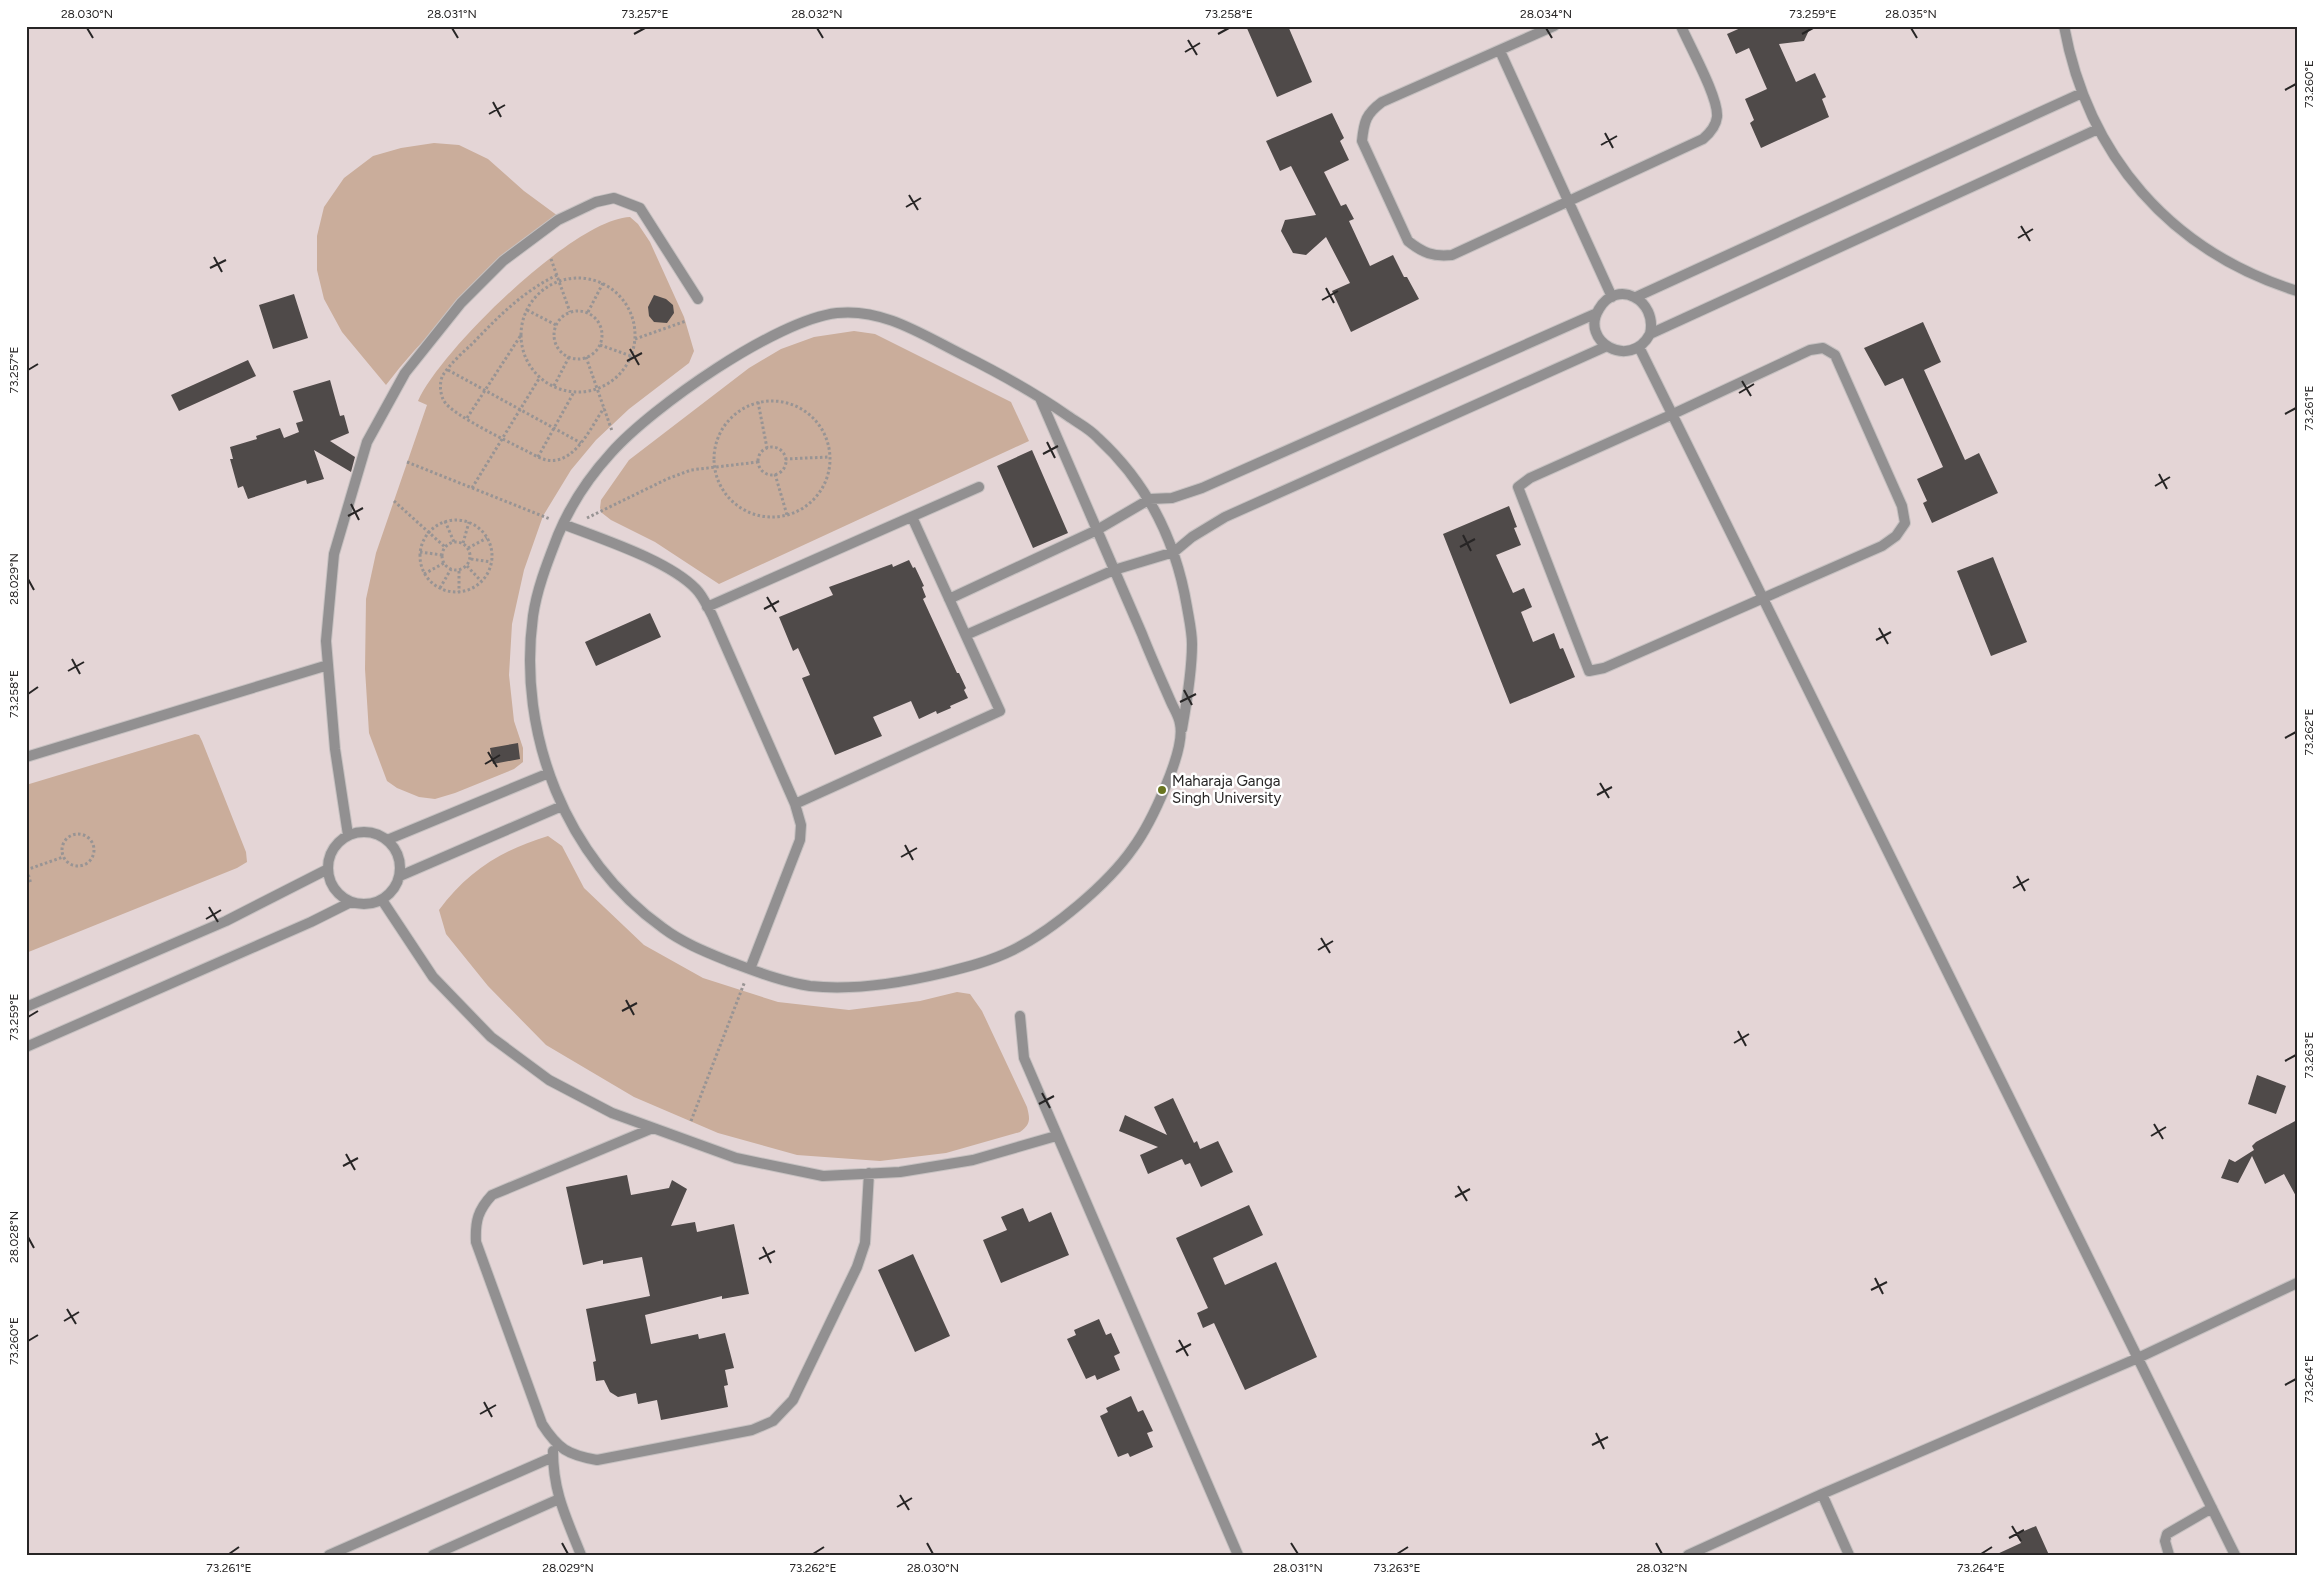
<svg xmlns="http://www.w3.org/2000/svg" width="2323" height="1581" font-family="Figtree,sans-serif">
<style>
.built{fill:#e4d5d6}
.green{fill:#caad9b}
.building{fill:#4f4a49}
.lines{fill:none;stroke-linecap:round;stroke-linejoin:round}
.lane-casing{stroke:#c6c1c1;stroke-width:12}
.path{stroke:#989494;stroke-width:3;stroke-dasharray:2.5 2.5;stroke-linecap:butt}
.lane{stroke:#929091;stroke-width:10}
.ticks{fill:none;stroke:#272525;stroke-width:2}
.poi-dot{fill:#697520;stroke:#fff;stroke-width:2}
.labels{text-anchor:middle;dominant-baseline:central;stroke-width:5;stroke-linejoin:round;paint-order:stroke}
.poi-label{font-size:15px;fill:#272525;stroke:#fff;text-anchor:start}
.neatline{fill:none;stroke:#272525;stroke-width:2}
.ticks-label{font-size:12px;text-anchor:middle;fill:#272525}
</style>
<rect width="100%" height="100%" fill="#e9e3e3"/>
<!-- built -->
<path class="built" d="M26 26H2297V1555H26Z"/>
<!-- green -->
<path class="green" d="M434 143 459 145 488 159 524 191 558 216C498 270 435 321 386 385L342 332 324 299 317 270V236L324 207 344 178 373 156 401 148Z
M630 217 638 224 650 242 684 317 694 351 689 363 629 409 596 440 571 470 543 516 524 570 512 624 509 675 514 721 523 748V762L514 769 455 793 435 799 419 797 397 788 387 781 369 733 365 669 366 599 376 553 427 405 418 401C441 350 574 219 630 217Z
M854 331 875 334 1011 402 1029 441 719 584 655 542 611 520 602 513 600 508 601 500 629 460 749 368 781 349 814 337Z
M195 734 199 735 202 741 246 852 247 862 237 868 26 953V785Z
M548 836 562 846 584 888 644 945 703 978 778 1002 849 1010 920 1001 957 992 970 994 982 1011 1027 1107C1030 1119 1031 1124 1020 1132L946 1153 880 1161 797 1155 718 1133 634 1097 546 1045 488 986 446 934 439 910C468 871 502 850 548 836Z"/>
<!-- building -->
<path class="building" d="M1246 26H1288L1312 82 1277 97Z
M1745 26H1811L1804 41 1779 44 1796 82 1815 73 1826 97 1822 99 1829 117 1761 148 1750 123 1754 120 1745 99 1767 89 1749 48 1736 54 1727 34Z
M1332 113 1344 138 1340 141 1349 160 1324 172 1341 206 1346 204 1354 219 1349 221 1370 266 1393 255 1404 277H1407L1419 299 1351 332 1332 291 1350 283 1326 237 1306 255 1293 253 1281 231 1285 220 1316 215 1291 166 1280 171 1266 141Z
M294 294 308 338 273 349 259 305Z
M654 295 666 299 673 305 674 313 667 323 654 322 649 316 648 307Z
M1923 322 1941 362 1924 370 1965 460 1979 453 1998 493 1932 523 1923 503 1927 501 1917 479 1943 467 1903 378 1885 386 1864 348Z
M248 360 256 376 179 411 171 395Z
M330 380 340 416 344 415 349 433 330 441 355 457 351 472 314 450 324 479 307 484 306 480 248 499 243 486 238 488 230 459H233L230 447 257 439 256 436 280 428 284 438 299 432 296 423 303 421 293 391Z
M1032 450 1068 533 1033 548 997 466Z
M1509 506 1517 527 1514 528 1521 545 1496 555 1513 593 1524 588 1532 607 1521 612 1533 642 1554 633 1560 649 1563 648 1575 677 1510 704 1443 534Z
M1993 557 2027 642 1991 656 1957 571Z
M909 560 913 568 915 567 924 586 922 587 926 597 923 599 957 673H959L966 688 964 690 968 698 950 706 951 708 937 714 936 711 919 719 911 701 873 717 882 736 835 755 802 678 810 675 798 648 793 651 779 617 833 595 829 587 892 564 893 567Z
M650 613 661 637 596 666 585 642Z
M518 743 520 759 493 764 490 748Z
M2257 1075 2286 1086 2276 1114 2248 1104Z
M1173 1098 1194 1143 1197 1141 1200 1149 1218 1141 1233 1172 1201 1187 1190 1163 1185 1165 1182 1159 1148 1174 1140 1155 1158 1147 1119 1131 1125 1115 1167 1135 1154 1107Z
M2297 1120V1198L2284 1174 2265 1184 2252 1156 2238 1183 2221 1178 2229 1159 2235 1162 2254 1150 2252 1146 2256 1142Z
M627 1175 631 1195 669 1188 672 1180 687 1189 671 1226 695 1222 697 1232 734 1224 749 1294 722 1299V1296L645 1315 651 1344 698 1334 699 1339 725 1333 734 1368 725 1370 728 1385 724 1386 728 1407 661 1420 657 1400 638 1404 636 1393 618 1397 610 1392 604 1380 596 1381 593 1362 596 1361 586 1309 650 1296 642 1257 603 1264V1260L583 1265 566 1187Z
M1249 1205 1263 1235 1213 1258 1225 1285 1276 1262 1317 1357 1245 1390 1214 1323 1203 1328 1197 1313 1208 1308 1176 1238Z
M1023 1208 1029 1222 1051 1212 1069 1255 1001 1283 983 1240 1007 1230 1001 1217Z
M913 1254 950 1336 915 1352 878 1270Z
M1099 1319 1106 1335 1111 1333 1120 1353 1114 1356 1120 1370 1097 1380 1095 1375 1086 1379 1067 1339 1076 1335 1074 1330Z
M1131 1396 1138 1412 1143 1410 1153 1431 1147 1433 1153 1447 1130 1457 1128 1453 1118 1457 1100 1416 1108 1412 1106 1408Z
M2036 1526 2049 1555H1995L2021 1543 2017 1534Z"/>
<g class="lines">
<defs>
<path id="lane" d="M1554 26 1382 102C1366 114 1364 121 1362 141L1408 241C1423 253 1433 257 1452 255L1703 139C1710 133 1716 126 1717 117 1719 98 1689 45 1681 26
M2064 26C2088 156 2170 251 2297 291
M1500 51 1612 297
M1636 297 2082 93
M1650 334C1658 300 1617 278 1599 309 1579 341 1630 371 1650 334L2098 129
M1639 347 2235 1555
M1823 348 1835 355 1902 506 1905 523 1896 536 1882 546 1604 668 1589 671 1518 487 1530 478 1673 414 1810 350Z
M1040 398C1074 477 1108 555 1142 634 1151 657 1161 679 1171 702 1174 709 1179 716 1180 724 1186 751 1150 825 1133 848 1108 884 1053 930 1013 950 991 961 967 967 943 973 901 983 854 991 810 986 782 982 755 971 728 961 706 952 683 943 663 928 566 859 517 734 533 616 537 588 548 561 558 535 570 506 590 476 611 453 652 407 776 320 837 313 883 308 923 335 963 355 999 373 1035 393 1068 416 1078 423 1090 429 1098 438 1148 484 1176 541 1187 607 1189 619 1192 632 1192 644 1192 672 1187 701 1182 729
M563 524C601 539 668 560 696 589 703 596 707 606 712 615L795 804 801 825 800 840 750 969
M949 599 1097 530 1150 499 1172 498 1202 488 1597 313
M707 607 979 487
M966 635 1114 570 1174 552 1192 537 1225 517 1607 346
M26 757 328 665
M795 804 1000 711 912 517
M328 868a36 36 0 1 1 72 0a36 36 0 1 1-72 0Z
M348 835 335 749 326 641 334 554 367 442 405 373 461 303 503 261 558 220 596 202 614 198 640 208 698 299
M387 840 549 773
M400 876 562 806
M382 900 433 977 491 1037 549 1080 612 1113 736 1158 823 1176 900 1172 973 1160 1056 1136
M26 1007 226 921 326 870
M1020 1016 1024 1058 1238 1555
M26 1047 311 922 351 902
M653 1128 492 1195C478 1210 475 1221 476 1242L542 1424C558 1449 568 1455 597 1460L752 1430 773 1421 793 1400 857 1267 865 1243 869 1173
M553 1451C553 1492 566 1517 581 1555
M1822 1494 1849 1555
M329 1555 553 1457
M433 1555 559 1499
M1688 1555 1822 1494 2138 1358 2297 1283
M2169 1555 2165 1541 2167 1534 2212 1508"/>
</defs>
<!-- lane casing -->
<use href="#lane" class="lane-casing"/>
<!-- path -->
<path class="path" d="M551 259 570 312
M557 275C522 292 498 317 472 344 462 353 450 364 443 375 439 382 440 394 444 401 452 416 520 447 538 457 571 473 589 430 604 408
M521 335a57 57 0 1 1 114 0a57 57 0 1 1-114 0Z
M527 310 556 325
M554 335a24 24 0 1 1 48 0a24 24 0 1 1-48 0Z
M588 312 603 283
M635 339 686 321
M600 345 631 356
M586 357 612 431
M448 370 581 443
M554 386 569 357
M714 459a58 58 0 1 1 116 0a58 58 0 1 1-116 0Z
M758 402 767 448
M467 418 521 335
M758 461a14 14 0 1 1 28 0a14 14 0 1 1-28 0Z
M538 457 574 392
M785 459 829 457
M407 462 550 519
M775 474 787 515
M472 488 540 377
M394 501 445 547
M587 518 667 479 691 470 758 462
M420 556a36 36 0 1 1 72 0a36 36 0 1 1-72 0Z
M445 521 454 542
M442 556a14 14 0 1 1 28 0a14 14 0 1 1-28 0Z
M463 543 469 522
M468 548 487 538
M420 552 442 555
M471 559 491 562
M467 566 481 581
M459 571V592
M424 574 444 563
M440 588 451 569
M62 850a16 16 0 1 1 32 0a16 16 0 1 1-32 0Z
M26 870 63 857
M27 870 31 884
M691 1121 745 981"/>
<!-- lane -->
<use href="#lane" class="lane"/>
</g>
<!-- ticks -->
<path class="ticks" d="M87 28 93 38M452 28 458 38M817 28 823 38M1546 28 1552 38M1911 28 1917 38M634 34 645 28M1218 34 1229 28M1802 34 1813 28M1188 40 1197 55M1185 52 1200 43M2285 90 2296 84M493 102 501 117M489 114 505 105M1605 133 1613 148M1601 145 1617 136M909 195 918 210M906 207 921 198M2021 226 2030 241M2018 238 2033 229M214 257 222 272M210 268 226 260M1326 288 1334 303M1322 300 1338 291M630 349 639 365M627 361 642 353M28 370 38 364M1742 381 1751 396M1739 393 1754 384M2285 414 2296 408M1047 442 1055 458M1043 454 1058 446M2159 474 2167 489M2155 486 2170 477M351 504 359 520M348 516 363 508M1463 535 1471 551M1460 547 1475 539M28 579 34 590M767 597 776 612M764 609 779 601M1879 628 1888 644M1876 640 1891 632M72 659 80 674M68 671 84 662M1184 690 1192 705M28 694 38 687M1180 702 1196 694M2285 738 2296 732M488 752 497 767M485 764 500 755M1600 783 1609 798M1597 795 1612 787M905 845 913 860M901 857 917 848M2017 876 2025 891M2013 888 2029 879M209 907 218 922M206 919 221 910M1321 938 1330 953M1318 950 1333 941M626 1000 634 1015M622 1011 637 1003M28 1017 38 1011M1738 1031 1746 1046M1734 1043 1749 1034M2285 1061 2296 1055M1042 1093 1050 1108M1039 1104 1054 1096M2154 1124 2163 1139M2151 1136 2166 1127M346 1154 355 1170M343 1166 358 1158M1458 1186 1467 1201M1455 1197 1470 1189M28 1237 34 1248M763 1247 771 1263M759 1259 775 1251M1875 1278 1883 1294M1871 1290 1887 1282M67 1309 76 1324M64 1321 79 1312M1179 1340 1188 1356M28 1341 38 1335M1176 1352 1191 1344M2285 1385 2296 1379M484 1402 492 1417M480 1414 496 1405M1596 1433 1604 1449M1592 1445 1608 1437M900 1495 909 1510M897 1507 912 1498M2012 1526 2021 1541M2009 1538 2024 1530M562 1543 568 1554M927 1543 933 1554M1291 1543 1298 1554M1656 1543 1662 1554M229 1554 239 1547M813 1554 824 1547M1397 1554 1408 1547M1981 1554 1992 1547"/>
<!-- markers -->
<circle class="poi-dot" cx="1162" cy="790" r="5"/>
<g class="labels">
<!-- poi labels -->
<g class="poi-label">
<text x="1172" y="781">Maharaja Ganga<tspan x="1172" dy="17">Singh University</tspan></text>
</g>
</g>
<!-- border -->
<rect width="2323" height="1581" fill="none" stroke="#ffffff" stroke-width="55"/>
<rect x="28" y="28" width="2268" height="1526" class="neatline"/>
<g class="ticks-label">
<text x="87" y="18">28.030°N</text>
<text x="452" y="18">28.031°N</text>
<text x="645" y="18">73.257°E</text>
<text x="817" y="18">28.032°N</text>
<text x="1229" y="18">73.258°E</text>
<text x="1546" y="18">28.034°N</text>
<text x="1813" y="18">73.259°E</text>
<text x="1911" y="18">28.035°N</text>
<text transform="translate(2309 84) rotate(-90)" y="4">73.260°E</text>
<text transform="translate(14 370) rotate(-90)" y="4">73.257°E</text>
<text transform="translate(2309 408) rotate(-90)" y="4">73.261°E</text>
<text transform="translate(14 579) rotate(-90)" y="4">28.029°N</text>
<text transform="translate(14 694) rotate(-90)" y="4">73.258°E</text>
<text transform="translate(2309 732) rotate(-90)" y="4">73.262°E</text>
<text transform="translate(14 1017) rotate(-90)" y="4">73.259°E</text>
<text transform="translate(2309 1055) rotate(-90)" y="4">73.263°E</text>
<text transform="translate(14 1237) rotate(-90)" y="4">28.028°N</text>
<text transform="translate(14 1341) rotate(-90)" y="4">73.260°E</text>
<text transform="translate(2309 1379) rotate(-90)" y="4">73.264°E</text>
<text x="229" y="1572">73.261°E</text>
<text x="568" y="1572">28.029°N</text>
<text x="813" y="1572">73.262°E</text>
<text x="933" y="1572">28.030°N</text>
<text x="1298" y="1572">28.031°N</text>
<text x="1397" y="1572">73.263°E</text>
<text x="1662" y="1572">28.032°N</text>
<text x="1981" y="1572">73.264°E</text>
</g>
</svg>
